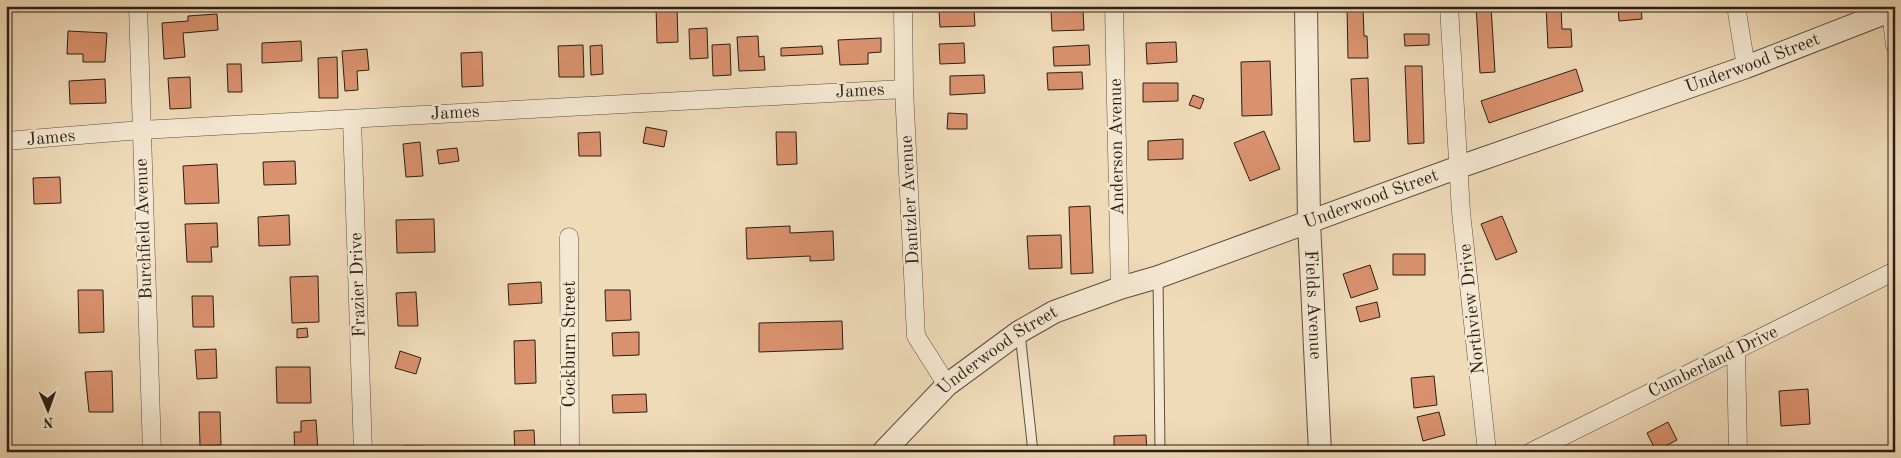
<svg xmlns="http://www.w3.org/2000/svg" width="1901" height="458" font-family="'Old Standard TT',serif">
	<rect width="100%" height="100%" fill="#f0dbb9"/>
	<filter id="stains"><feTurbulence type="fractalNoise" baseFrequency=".004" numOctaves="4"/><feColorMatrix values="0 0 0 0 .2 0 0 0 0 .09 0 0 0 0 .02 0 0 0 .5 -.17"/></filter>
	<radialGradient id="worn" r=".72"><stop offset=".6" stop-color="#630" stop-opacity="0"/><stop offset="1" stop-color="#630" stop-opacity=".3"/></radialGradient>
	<path fill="#da926e" stroke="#2a1f14" d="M656,6H677L678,42L657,43Z
		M1347,6H1363L1364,36H1367L1368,58H1348Z
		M1476,6H1491L1495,72L1480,73Z
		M1546,6H1561L1562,29H1571L1572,47L1548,48Z
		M1618,6H1641L1642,19L1619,21Z
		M974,9L975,26L940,27L939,10Z
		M1083,9L1084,30L1052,31L1051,10Z
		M217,14L218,30L183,33L185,57L164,59L162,23L188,21V16Z
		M707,28L708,58L690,59L689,29Z
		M68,31L107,33L105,62H83V54H67Z
		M1404,34H1429V45L1405,46Z
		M758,36L759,57L764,56L765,70L739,71L737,37Z
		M881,38V52L868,53V64L840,65L838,40Z
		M301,41L302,61L262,63V43Z
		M1176,42L1177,62L1147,64L1146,43Z
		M964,43L965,63L940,64L939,44Z
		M730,44L731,75L713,76L712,45Z
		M583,45L584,77H559L558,46Z
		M602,45L603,74L591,75L590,46Z
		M1089,45L1090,65L1054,66L1053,47Z
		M822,46L823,54L781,56V48Z
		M367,49L369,70L357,71L358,90L345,91L342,51Z
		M482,52L483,86L462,87L461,53Z
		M337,57L338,98H319L318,58Z
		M1270,61L1272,115L1242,116L1241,62Z
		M227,64H241L242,92H228Z
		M1405,66H1422L1424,143L1408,144Z
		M1576,69L1583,91L1489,123L1481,101Z
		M1082,72L1083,89L1048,90L1047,73Z
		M984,75L985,93L950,95V76Z
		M190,77L191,108L170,109L168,78Z
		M1368,78L1370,141L1354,142L1351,79Z
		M105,79L106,103L70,104L69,81Z
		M1143,83H1178V101L1143,102Z
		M1193,95L1204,99L1200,109L1189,105Z
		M948,113L967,114V129H947Z
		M646,127L667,131L664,147L643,143Z
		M1264,131L1280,169L1250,181L1234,143Z
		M600,132L601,156H579L578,133Z
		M776,132H796L797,164L777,165Z
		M1183,139V159L1148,160V141Z
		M420,142L423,176L406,177L403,144Z
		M457,148L459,161L439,164L437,150Z
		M295,161L296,184L264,185L263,162Z
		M217,164L219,203L185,204L183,166Z
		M60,177L61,203L34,204L33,178Z
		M1090,206L1093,273L1071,274L1069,207Z
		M289,215L290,245L259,246L258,217Z
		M1502,216L1517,252L1496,260L1481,224Z
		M434,219L435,252L397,253L396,220Z
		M217,223L218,247H211L212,262H187L185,224Z
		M790,226V233L833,231L834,260L810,261V256L747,259L746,228Z
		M1061,235L1062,268L1029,269L1027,236Z
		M1393,254H1425V275H1393Z
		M1370,265L1378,289L1351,298L1343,274Z
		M318,276L319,322L292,323L290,277Z
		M541,282L542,303L509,305L508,284Z
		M78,290H103L104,332L79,333Z
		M605,290H630L631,320L606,321Z
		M416,292L418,326H398L396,293Z
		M192,296H213L214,327H193Z
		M1377,302L1380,317L1360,322L1356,307Z
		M842,321L843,349L759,352V323Z
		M307,328L308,337L297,338V329Z
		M639,332V355L613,356L612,333Z
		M535,340L536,383L515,384L514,341Z
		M216,349L217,378L197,379L195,350Z
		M400,351L421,358L416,374L395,368Z
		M276,367H310L311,403H277Z
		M112,371L113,412H89L85,372Z
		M1434,376L1437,405L1414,408L1411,378Z
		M1808,389L1810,424L1781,426L1779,391Z
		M646,394L647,412L613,413L612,395Z
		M199,412H220L221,445L200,446Z
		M1439,412L1445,435L1423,441L1417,417Z
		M316,420L318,452H295L294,432H301V421Z
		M1668,422L1677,440L1656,451L1647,433Z
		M534,430L535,452H515L514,431Z
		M1146,435L1147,452H1114V436Z
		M404,446H423V452H404Z"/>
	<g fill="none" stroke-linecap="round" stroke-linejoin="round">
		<g stroke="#5c4e3d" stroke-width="11">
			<path id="service" d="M1158,277L1160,452
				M1020,333L1033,452"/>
		</g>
		<g stroke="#5c4e3d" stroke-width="19">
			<path id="minor" d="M138,6L152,452
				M903,6L904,89L916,336L947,385
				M1114,6L1120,288
				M1449,6L1461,212L1487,452
				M1736,6L1746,67
				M1891,11L1895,45
				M352,119L363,452
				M6,141L141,130L904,89
				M569,237L570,452
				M1736,351L1738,452
				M1531,452L1895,271"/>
		</g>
		<g stroke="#5c4e3d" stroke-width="24">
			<g id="tertiary">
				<path id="s1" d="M1306,6L1309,222L1320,452"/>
				<path id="s2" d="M883,452L947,385L1019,332L1054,312L1120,288L1158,277L1459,167L1746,67L1895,9"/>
			</g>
		</g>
		<use href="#service" stroke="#f5e8d2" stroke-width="9"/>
		<use href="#minor" stroke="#f5e8d2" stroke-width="18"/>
		<use href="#tertiary" stroke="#f5e8d2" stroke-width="22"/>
	</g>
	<g text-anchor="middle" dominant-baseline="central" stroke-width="4.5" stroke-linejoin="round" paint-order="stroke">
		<g font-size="18" fill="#2a1f14" stroke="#f5e8d2">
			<text stroke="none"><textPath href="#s2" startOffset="964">Underwood Street</textPath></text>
			<text transform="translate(860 91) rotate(-3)">James</text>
			<text transform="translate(455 113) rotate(-3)">James</text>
			<text transform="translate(51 138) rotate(-5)">James</text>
			<text transform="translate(1117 147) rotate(-91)">Anderson Avenue</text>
			<text stroke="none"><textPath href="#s2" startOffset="559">Underwood Street</textPath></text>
			<text transform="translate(910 200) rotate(-93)">Dantzler Avenue</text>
			<text transform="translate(144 229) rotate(-92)">Burchfield Avenue</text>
			<text transform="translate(358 285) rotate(-92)">Frazier Drive</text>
			<text stroke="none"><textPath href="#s1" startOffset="299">Fields Avenue</textPath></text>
			<text transform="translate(1472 309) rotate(-96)">Northview Drive</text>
			<text transform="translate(570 344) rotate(-90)">Cockburn Street</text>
			<text stroke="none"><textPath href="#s2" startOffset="154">Underwood Street</textPath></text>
			<text transform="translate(1713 362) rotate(-26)">Cumberland Drive</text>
		</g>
	</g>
	<rect width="1901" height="458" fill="none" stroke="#f0dbb9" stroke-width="25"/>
	<rect x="8" y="8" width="1886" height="443" fill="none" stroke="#2a1f14" stroke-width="2.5"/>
	<rect x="12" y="12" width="1876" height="433" fill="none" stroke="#2a1f14"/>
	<g transform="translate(48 410) rotate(178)" stroke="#f5e8d2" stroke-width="4" paint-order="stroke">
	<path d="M0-4L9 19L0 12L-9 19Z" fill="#2a1f14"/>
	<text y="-8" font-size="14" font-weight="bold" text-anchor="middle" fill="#2a1f14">N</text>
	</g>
	<rect width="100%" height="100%" filter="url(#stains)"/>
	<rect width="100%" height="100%" fill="url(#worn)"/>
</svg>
